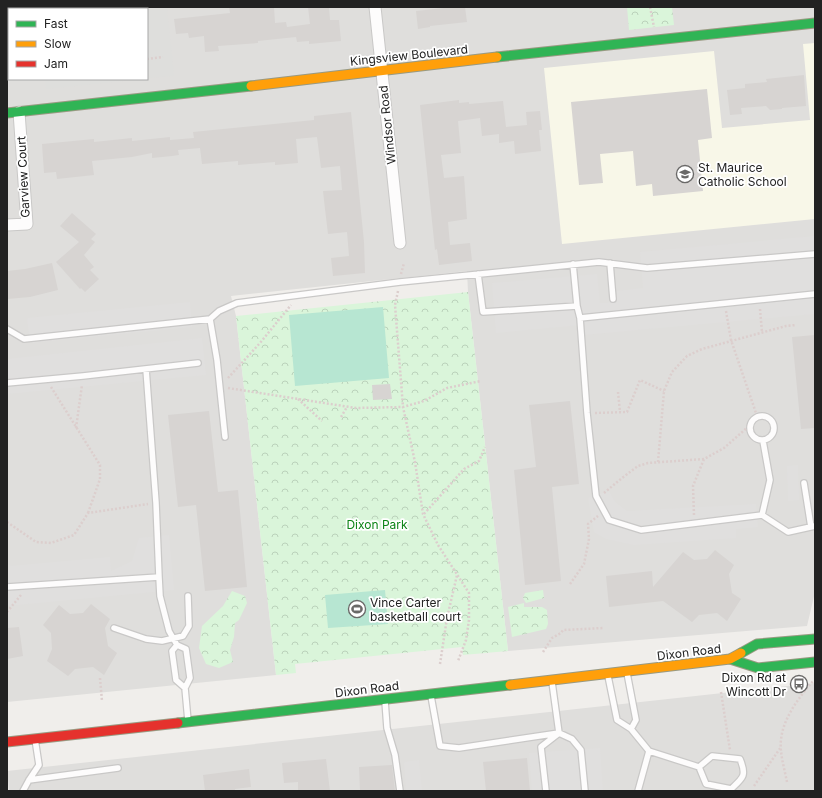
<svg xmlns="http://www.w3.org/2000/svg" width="822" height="798" font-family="Inter,sans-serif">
	<defs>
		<pattern id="park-crowns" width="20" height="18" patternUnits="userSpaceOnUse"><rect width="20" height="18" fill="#daf5da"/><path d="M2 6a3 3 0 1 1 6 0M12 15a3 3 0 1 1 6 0" fill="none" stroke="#bbd2bb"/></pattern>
	</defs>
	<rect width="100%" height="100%" fill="#f0eeeb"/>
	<path fill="#dfdedc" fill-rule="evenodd" d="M7,7H815V592L807,626L508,651L468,292L467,271L231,296L236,316L276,675L7,702ZM9,9H147V79H9Z
		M815,683V791H9L7,771Z"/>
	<path fill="#f8f7e8" d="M815,43V219L562,244L544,68L714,51L722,128L810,120L803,44Z"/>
	<path fill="#dededc" d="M38,7H167L174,76L147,78V9H38Z
		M45,79H142L46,89Z"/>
	<path fill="url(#park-crowns)" d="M627,7H672L674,25L629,30Z
		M468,292L508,651L463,655L462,647L295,664L296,673L276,675L236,316Z
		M543,590L544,598L526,603L523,598L525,593Z
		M232,591L245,596L247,603L239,620L235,623L234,637L230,650L233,662L219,668L206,664L199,648L202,626L223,606Z
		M524,603V607H542L547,610L548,624L546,629L512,637L508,607Z"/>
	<path fill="#b7e6d2" d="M383,307L389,378L295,386L289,315Z
		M385,590L388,624L328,628L325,595Z"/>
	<path fill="#e0dfde" d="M815,236V314L583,335L581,325L496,333L492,283L597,274L600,303L617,302V291L643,288L640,252Z
		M190,302L192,327L30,343L27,318Z
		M202,338L206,375L7,394V359Z
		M798,465L799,500L788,501L787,466Z
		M609,491L615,502L627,511L756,504L758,527L736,529V538L634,545L606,539L594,532L588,498Z
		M169,535L174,590L7,606V564L11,566L110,557L111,571L132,561L139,538Z
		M600,748L603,791H532L529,753Z
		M419,760L422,791H406L404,762Z"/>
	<path fill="#d7d4d2" d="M229,7H254V8L274,7L275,23L286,22L287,27L310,24L308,7H329L330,20H339L341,41L309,44V41L297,42L296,37L258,41V43L218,46L219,51L205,52L204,36L189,38L188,33L176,34L174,19L230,13Z
		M453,7H465L467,22L430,26V27L418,29L416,11Z
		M804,75L806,106L782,108V109L770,110L766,106L741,108L742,114L730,115L727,90L745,88V84L767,82L766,79Z
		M707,89L712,138L698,140L703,191L653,196L652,184L636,186L633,151L600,154L603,183L579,185L571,102Z
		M459,100V103L469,102V104L503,101L506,127L527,125L526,112L540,111L542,130H539L541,151L515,154L514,141L499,143V134L482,136L480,118L458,121L461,153L441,155L444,178L464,176L467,219L448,222L450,245L470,243L472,261L439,265L437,249L435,250L420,105Z
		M351,112L364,242L365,273L333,276L331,258L349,256L347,232L328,234L325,209L323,191L342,190L340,166L321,168L317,137L296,139L298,163L275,165V162L238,165V161L202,164L200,148L178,150L179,155L172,156L152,158V153L132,157L92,161L94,175L57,179L56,172L44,173L42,144L94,139V142L132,138V141L170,137V140L194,138L193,132L314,120V116Z
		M72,213L96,234L91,239L95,242L84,255L94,267L90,270L99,279L85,292L81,288L80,289L56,262L79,242L60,226Z
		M52,263L58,290L30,297L7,299V271L25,269Z
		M815,335V428L801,429L792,337Z
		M390,384L392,399L373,400L372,385Z
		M570,401L579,484L552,487L561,581L525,585L514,470L536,467L529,405Z
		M209,411L218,492L238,490L247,587L205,591L196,505L178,507L168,415Z
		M715,550L734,565L729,574L732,593L741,599L727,621L717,613L699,615L692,622L663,601L609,607L606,576L652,571L653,587L683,552L694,560L707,559Z
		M91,604L110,619L105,628L108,646L117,653L104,675L93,667L75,669L68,676L47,661L52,649L51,633L43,625L59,605L70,614L83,613Z
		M19,627L23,656L7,659V628Z
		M527,758L530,791H486L483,762Z
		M326,759L330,791H298V782L284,783L282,763Z
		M392,765L395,791H360L359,767Z
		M249,769L251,787L235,789V791H205L203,775Z"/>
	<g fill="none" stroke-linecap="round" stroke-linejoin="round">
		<g stroke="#c9c8c7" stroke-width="8">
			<path id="lane" d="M610,263L613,299
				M573,264L577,306
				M478,274L483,312L577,306L580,318L815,294
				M580,318L587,413L596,496L609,520L641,530L762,515L788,532L815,526
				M7,329L24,339L210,319
				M7,383L83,376L198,363
				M750 428a12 12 0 1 1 24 0a12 12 0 1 1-24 0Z
				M225,437L217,360L210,319L219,311L237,303L400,282L599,262L647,268L815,254
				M804,483L811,527
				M762,515L770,480L763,441
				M159,577L160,596L169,631L177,645L186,649L190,678L185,688L188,721
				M7,587L159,577L156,503L146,369
				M114,628L146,639L162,641L183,636L189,626L188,596
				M177,645L172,651L176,680L185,688
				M627,673L636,720L631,729
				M608,676L617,720L631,729L649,751L638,791
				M431,696L440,746L459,748L559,733L552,682
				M385,701L387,728L395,755L400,791
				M649,751L699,767L706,784L731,789C743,778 747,776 740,759L712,756L699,767
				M29,780L118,768
				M23,791L29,780L39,765L35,739
				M546,791L541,747L559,733L572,739L581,750L585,791"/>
		</g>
		<g stroke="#c9c8c7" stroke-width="13">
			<path id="street" d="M375,7L400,243
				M7,225L27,224L19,112"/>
		</g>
		<g stroke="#999a82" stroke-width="11">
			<path id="fast" d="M497,57L815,23
				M7,113L251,86
				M741,653L757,644L815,639
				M730,659L758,668L815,662
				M178,723L510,685"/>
		</g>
		<g stroke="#999a82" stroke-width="11">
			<path id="slow" d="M251,86L497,57
				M510,685L730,659L741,653"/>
		</g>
		<g stroke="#999a82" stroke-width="11">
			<path id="jam" d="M7,742L178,723"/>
		</g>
		<path stroke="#dccecd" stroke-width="2.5" stroke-dasharray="2 2" stroke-linecap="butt" d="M102,7V9
			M650,7L654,27
			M147,59L163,57
			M401,274L404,263
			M398,291L395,305L403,407L415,462L423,514L438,545L469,593V620L466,640L458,661
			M760,309L762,332
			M726,311L731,340L757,416
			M228,378L260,343L291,305
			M51,387L100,465V479L88,513
			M228,388L356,408L403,407L424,401L447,388L481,381
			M618,392L620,412
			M298,399L322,421
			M595,413L627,412L640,380L664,391
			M341,417L347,407
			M76,428L82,385
			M658,462L664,391L672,372L687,356L702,349L786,326L796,325
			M604,493L622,478L638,466L648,463L704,459L724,448L749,426
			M424,514L464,469L479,461L485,447
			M694,515L693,486L704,459
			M7,522L36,542L51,543L74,535L88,513L148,504
			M570,584L584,564L589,539L588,524L598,516
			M7,612L21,595
			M543,652L552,638L561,633L563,630L603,628
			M440,664L447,618L457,575
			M100,678L102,701
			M721,692L730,750
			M787,782C785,772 782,761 781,751C778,724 797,700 813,681
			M754,786L781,747"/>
		<use href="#lane" stroke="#fdfcfc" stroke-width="5.5"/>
		<use href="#street" stroke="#fdfcfc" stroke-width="11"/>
		<use href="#fast" stroke="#30b455" stroke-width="9"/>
		<use href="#slow" stroke="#ff9f0a" stroke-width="9"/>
		<use href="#jam" stroke="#e5322d" stroke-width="9"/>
	</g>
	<defs>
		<g id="school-ring" transform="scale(0.9)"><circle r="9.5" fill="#fff" stroke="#6a6968" stroke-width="1.5"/><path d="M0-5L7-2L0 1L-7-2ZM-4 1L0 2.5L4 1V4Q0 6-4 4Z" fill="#6a6968"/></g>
		<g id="stadium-ring" transform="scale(0.9)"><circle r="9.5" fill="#fff" stroke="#6a6968" stroke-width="1.5"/><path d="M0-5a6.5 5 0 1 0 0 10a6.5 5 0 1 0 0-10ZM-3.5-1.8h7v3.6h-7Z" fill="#6a6968"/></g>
		<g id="bus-ring" transform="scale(0.9)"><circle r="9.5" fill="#fff" stroke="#6a6968" stroke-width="1.5"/><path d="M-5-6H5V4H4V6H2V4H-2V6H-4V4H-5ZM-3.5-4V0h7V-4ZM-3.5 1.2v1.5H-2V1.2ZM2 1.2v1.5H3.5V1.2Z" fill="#6a6968"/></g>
	</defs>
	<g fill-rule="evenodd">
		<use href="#school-ring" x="685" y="174"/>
		<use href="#stadium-ring" x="357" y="609"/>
		<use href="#bus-ring" x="799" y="684"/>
	</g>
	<g text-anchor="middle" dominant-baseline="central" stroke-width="3.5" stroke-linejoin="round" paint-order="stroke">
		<g font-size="12" fill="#222" stroke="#fff">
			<text transform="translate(409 55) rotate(-6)">Kingsview Boulevard</text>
			<text transform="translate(387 125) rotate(-96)">Windsor Road</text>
			<text transform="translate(23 177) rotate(-93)">Garview Court</text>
			<text transform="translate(689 652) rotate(-7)">Dixon Road</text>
			<text transform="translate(367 689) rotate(-7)">Dixon Road</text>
		</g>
		<g font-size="12" fill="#222" stroke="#fff" text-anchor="start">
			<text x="698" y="167">St. Maurice<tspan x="698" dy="14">Catholic School</tspan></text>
			<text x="370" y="602">Vince Carter<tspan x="370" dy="14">basketball court</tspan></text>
			<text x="786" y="677" text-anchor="end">Dixon Rd at<tspan x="786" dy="14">Wincott Dr</tspan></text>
		</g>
		<g font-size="12" fill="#0c8416" stroke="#fff">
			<text x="377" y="524">Dixon Park</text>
		</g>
	</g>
	<rect width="822" height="798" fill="none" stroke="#222222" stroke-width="16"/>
	<rect x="8" y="8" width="140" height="72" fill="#ffffff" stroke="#a7a7a7"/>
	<rect x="16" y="21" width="20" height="6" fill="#30b455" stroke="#a7a7a7"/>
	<text x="44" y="28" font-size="12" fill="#222222">Fast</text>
	<rect x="16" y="41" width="20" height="6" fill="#ff9f0a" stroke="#a7a7a7"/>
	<text x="44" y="48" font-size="12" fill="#222222">Slow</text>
	<rect x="16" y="61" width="20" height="6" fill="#e5322d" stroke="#a7a7a7"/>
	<text x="44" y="68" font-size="12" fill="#222222">Jam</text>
</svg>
